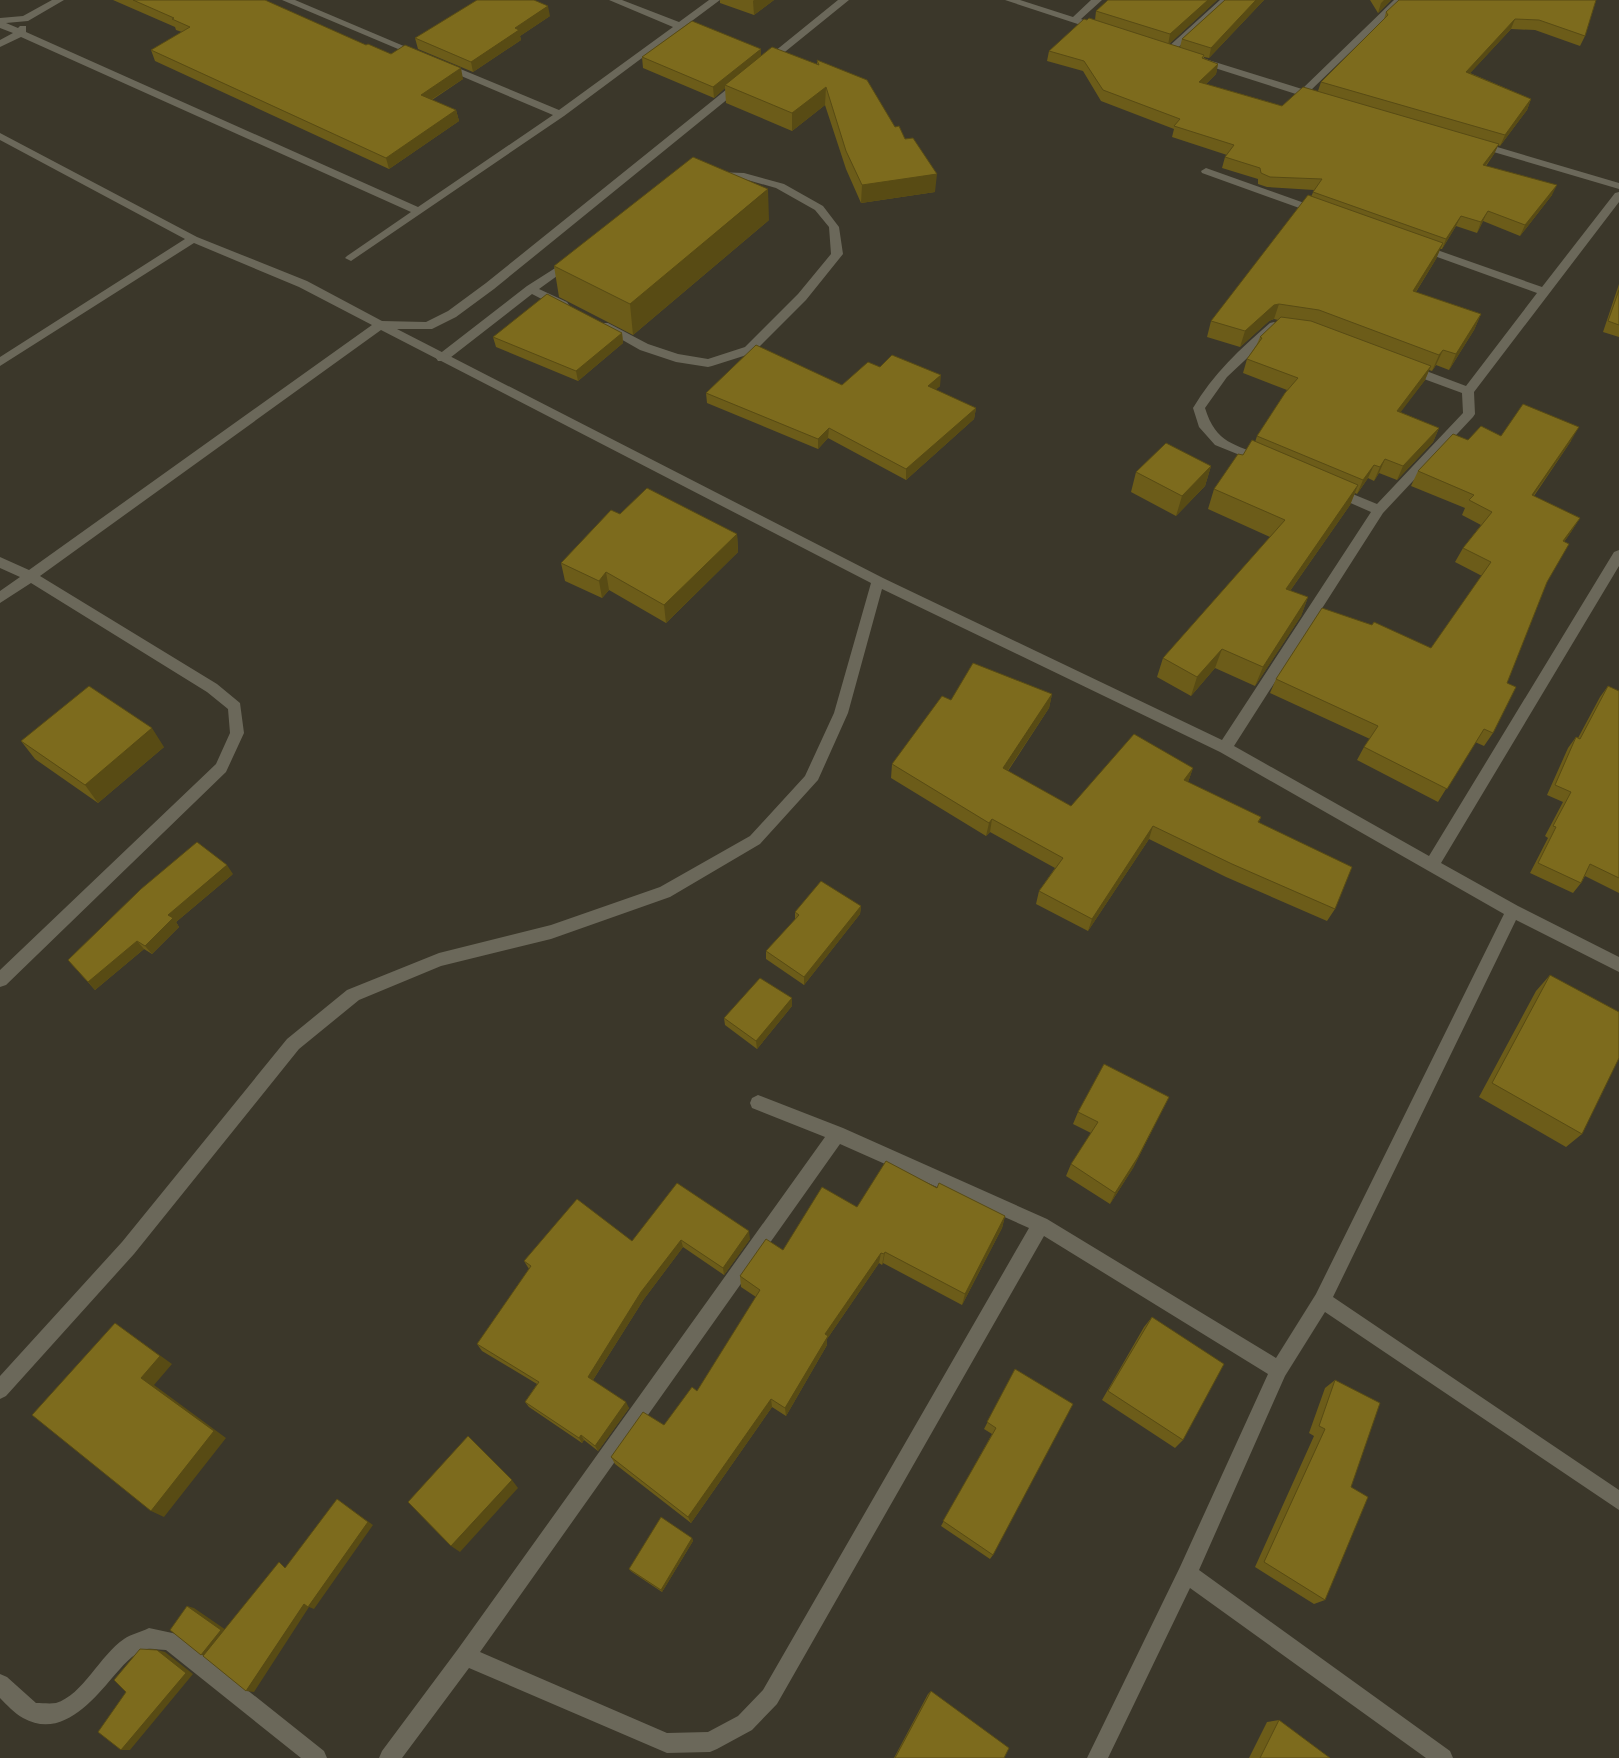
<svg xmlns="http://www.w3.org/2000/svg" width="1619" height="1758" font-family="'Asap Condensed',sans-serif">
	<rect width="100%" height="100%" fill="#3b372a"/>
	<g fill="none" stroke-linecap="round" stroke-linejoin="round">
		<path fill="#6b685a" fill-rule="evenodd" d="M716,172L744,173L784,184L823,206L839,227L843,254L806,300L753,353L712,366L708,367L676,362L640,350L598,326L600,323H608L648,344L678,354L708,359L745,347L798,294L831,254L829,227L815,210L776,188L744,179L712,177L711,175L712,173Z
			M571,258L575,259L577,261L575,263L539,289L567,302L569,305L567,308H559L532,294L446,361H438L436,358L438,355L527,286Z"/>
		<path fill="#6b685a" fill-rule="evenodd" d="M52,0H64L28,21L6,23L18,28L20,26H26V32L418,207L553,115L440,67V63H446L559,110L673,27L609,0H622L679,22L709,0H720L564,116L351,261L345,258L347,256L411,212L21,37L0,47V40L13,33L0,28V18L23,16Z
			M282,0H295L425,55L423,57H417Z
			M838,0H849L770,64H764V60Z
			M1005,0H1020L1073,17L1091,0H1102L1081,19L1104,28L1099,31L1096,30Z
			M1220,0H1231L1173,52H1167V48Z
			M1394,0H1404L1310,91L1322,95V99L1299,95L1196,62L1194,60L1196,58H1202L1302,89Z
			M741,80L745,81V85L494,289L456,317L432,329H397L883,578L1222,740L1371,512L1330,494L1328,491L1330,488H1338L1377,504L1463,413L1462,393L1405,372L1403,369L1405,366H1413L1466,386L1537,293L1415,249L1414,247L1415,245H1423L1542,287L1615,193L1619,192V202L1474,392L1475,414L1473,417L1383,513L1234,746L1429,856L1614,552L1619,550V566L1441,863L1518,906L1619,957V972L1516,920L1333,1297L1619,1490V1510L1325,1312L1285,1376L1199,1570L1450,1751L1453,1758H1426L1190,1588L1108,1758H1087L1180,1567L1268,1374L1044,1236L777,1704L752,1730L717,1749L710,1752L667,1753L469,1668L402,1758H379L382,1751L458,1649L825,1137L752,1108L750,1103L752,1098L758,1095L843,1128L1047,1219L1276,1358L1316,1294L1504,914L1220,752L882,589L848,713L818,780L760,844L670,897L551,939L441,966L359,1000L299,1049L134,1254L6,1396L0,1399V1376L122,1242L287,1039L347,990L439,953L551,925L660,887L750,836L805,776L834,713L871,583L381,330L40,576L217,684L240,703L244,733L226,772L6,985L0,987V970L216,764L230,733L228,709L207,692L31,583L0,603V591L20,577L0,568V557L29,570L372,325L299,287L194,243L0,366V357L185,239L0,140V133L197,237L307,281L382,321L426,322L448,311L486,283L737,81ZM840,1144L1029,1228L763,1690L738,1716L708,1732L667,1733L480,1652Z
			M1477,141L1619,183V189L1473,146L1472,144L1473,142Z
			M1206,168L1324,210L1325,212L1324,214H1316L1202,173L1201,171Z
			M1274,322L1280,326L1278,329L1227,377L1205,408C1216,444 1235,444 1266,457L1268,460L1262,464L1215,445L1199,427L1193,408C1213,374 1240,349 1270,323Z
			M149,1628L177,1634L324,1751L327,1758H301L166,1650C160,1650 153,1648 147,1649C132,1653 122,1667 112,1678C91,1703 60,1739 23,1718C14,1713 7,1705 0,1698V1674L7,1677L36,1703C42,1703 50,1704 56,1703C83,1695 100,1655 124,1639C131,1634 141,1632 149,1628Z"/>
	</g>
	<path fill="#6c5c19" d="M113,0H267L266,1L366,45L463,79L432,100L456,110L459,121L389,169L155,61L151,50L182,32L176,30L175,27Z
		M720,0H774L754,15L720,3Z
		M1217,0L1169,44L1180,47L1182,39L1225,0H1264L1209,58L1204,57V58L1218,64L1216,74L1206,84L1282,106L1318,91L1321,82L1384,19L1386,12L1596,0L1585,36L1580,46L1535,30L1511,29L1470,73L1531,99L1527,110L1500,146L1498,145L1494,154L1486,166L1552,195L1520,236L1483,221L1477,233L1456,226L1442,249H1440L1436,259L1416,292L1481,314L1474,330L1449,370L1436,365L1432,371L1429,370L1425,380L1400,412L1439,428L1433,442L1397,480L1379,473L1374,481L1368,478L1357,494L1355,493L1350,505L1290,591L1308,597L1301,616L1255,686L1215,668L1191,696L1157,677L1163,658L1270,537L1208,509L1214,489L1243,455L1255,442L1257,436L1287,390L1243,373L1247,359L1257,344L1260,337L1278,320L1274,319L1269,321L1240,347L1207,337L1211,321L1311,197L1314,190L1267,187L1258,184V179L1222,168L1225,157L1227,155L1172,137L1174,129L1101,101L1083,71L1047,61L1049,51L1095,20L1096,11Z
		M1370,0H1391L1378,13Z
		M550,16L520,36L521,40L473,72L418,49L415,38Z
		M761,56L817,65V60L895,127L905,139L935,192L861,203L846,169L825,105L792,131L726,103L725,88L714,98L643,68L642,57Z
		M769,220L633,335L559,297L554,266Z
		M1619,284V337L1603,332Z
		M622,333L623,343L578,381L496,347L493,337Z
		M880,367L940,386L935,390L976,408L974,419L906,480L828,438L818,449L707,403L706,393L842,385Z
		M1501,436L1571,441L1534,496L1580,518L1571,532L1564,542L1547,582L1507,683L1493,733L1484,746L1475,742L1438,802L1357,760L1364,747L1370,739L1270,693L1276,679L1431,648L1482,576L1455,562L1463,548L1481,525L1462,515L1465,508L1411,486L1418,471L1468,440Z
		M1211,466L1205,486L1176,516L1131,492L1136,472Z
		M620,514L737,534L738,552L666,623L609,590L602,598L565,581L561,563Z
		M1608,686L1619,691V893L1585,876L1581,883L1573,893L1530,873L1548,838L1545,836L1563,802L1547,795L1568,748L1576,737L1578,738L1600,697Z
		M1052,694L1049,708L1008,771L1071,806L1193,768L1188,782L1261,817L1259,822L1335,909L1327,921L1226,877L1149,839L1088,931L1036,904L1039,891L1055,868L990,832L986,836L891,778L892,764L951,700Z
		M21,741L164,747L98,803L35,759Z
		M233,874L176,922L179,927L152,954L144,949L95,990L68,960Z
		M861,906L860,914L804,985L766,959V951L795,920V912Z
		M1550,975L1582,1134L1566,1147L1479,1097L1536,991Z
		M792,1006L757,1049L725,1025L724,1018Z
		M1169,1097L1133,1168L1110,1204L1066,1176L1071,1164L1091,1133L1073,1124L1078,1112Z
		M937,1188L1005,1216L1002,1228L962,1305L883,1263L882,1265L879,1263L827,1339V1345L786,1416L772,1407L691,1523L615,1464L611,1457L664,1425L697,1391L756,1297L741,1287L740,1276L857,1207Z
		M750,1239L724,1275L683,1247L644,1299L593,1380L629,1408L598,1451L584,1440L582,1443L529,1407L525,1402L537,1384L482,1351L477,1344L529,1269L524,1261L632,1241Z
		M1152,1317L1183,1440L1175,1448L1102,1400L1144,1327Z
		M1015,1369L993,1555L990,1559L941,1526L992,1434L984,1429Z
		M1335,1380L1351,1487L1325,1600L1314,1604L1255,1567L1314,1436L1309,1433L1325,1388Z
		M692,1538L693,1541L662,1592L632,1572L629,1569Z
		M931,1691L1004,1758H894L928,1694Z
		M1279,1720L1330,1758H1249L1267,1722Z"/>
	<path fill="#584b14" d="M754,0H774L754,15L753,1Z
		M1208,0H1217L1168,45L1170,34Z
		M1256,0H1264L1209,58L1211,48Z
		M1384,0H1391L1378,13L1381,3Z
		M548,6L550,16L520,36L521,40L473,72L471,62L515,28Z
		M1515,19L1511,29L1462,82L1466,72Z
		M761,49V60L725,85V88L714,98L713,87Z
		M1218,64L1216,74L1197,93L1199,82Z
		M461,68L463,79L423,105L421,95Z
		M826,87L825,105L792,131V113Z
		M1531,99L1527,110L1500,146L1505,135Z
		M456,110L459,121L389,169L386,158Z
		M1499,144L1494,154L1478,175L1483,165Z
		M937,174L935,192L861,203L862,185Z
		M1557,185L1552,195L1520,236L1525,225Z
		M768,189L769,220L633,335L630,304Z
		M1488,211L1477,233L1481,222Z
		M1461,216L1456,226L1442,249L1446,239Z
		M1443,243L1436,259L1407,306L1413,291Z
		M1279,304L1274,319L1269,321L1240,347L1245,331L1274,305Z
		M1481,314L1474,330L1449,370L1456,354Z
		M622,333L623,343L578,381L576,371Z
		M1443,350L1436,365L1432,371L1439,355Z
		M1431,366L1425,380L1391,425L1397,411Z
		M941,375L940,386L927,397L928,386Z
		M976,408L974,419L906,480V469Z
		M1579,427L1571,441L1524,509L1532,495Z
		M829,428L828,438L818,449V439Z
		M1439,428L1433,442L1397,480L1403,466Z
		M1385,459L1379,473L1374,481L1380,467Z
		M1374,465L1368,478L1357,494L1363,480Z
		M1211,466L1205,486L1176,516L1182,496Z
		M1358,485L1350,505L1278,608L1286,589Z
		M1580,518L1571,532L1554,556L1563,541Z
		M737,534L738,552L666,623L664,605Z
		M606,572L609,590L602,598L599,581Z
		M1308,597L1301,616L1255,686L1263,667Z
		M1222,649L1215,668L1191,696L1197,677Z
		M1052,694L1049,708L1000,782L1003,768Z
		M152,728L164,747L98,803L85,785Z
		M1193,768L1188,782L1184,780Z
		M992,819L990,832L986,836L989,823Z
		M1153,826L1149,839L1088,931L1092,919Z
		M227,865L233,874L176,922L179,927L152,954L145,946L168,915Z
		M861,906L860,914L804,985V977Z
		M137,941L144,949L95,990L88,982Z
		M792,998V1006L757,1049L756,1041Z
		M1169,1097L1133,1168L1110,1204L1115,1193Z
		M1005,1216L1002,1228L962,1305L965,1294Z
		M749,1231L750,1239L724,1275L723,1268Z
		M681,1240L683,1247L644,1299L591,1383L588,1377L641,1292Z
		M885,1252L883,1263L882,1265L884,1254Z
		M881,1253L879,1263L827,1339V1345L786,1416L785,1408L825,1334Z
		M115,1323L172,1364L154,1385L226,1438L164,1517L151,1511L141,1378Z
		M771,1399L772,1407L691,1523L688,1517Z
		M626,1402L629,1408L598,1451L595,1446Z
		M581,1435L584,1440L582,1443L579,1438Z
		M512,1480L518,1488L460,1552L451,1546Z
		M337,1499L373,1525L314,1609L309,1607L254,1692L246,1691L304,1604Z
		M692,1538L693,1541L662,1592L661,1590Z
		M187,1606L194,1608L229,1632L208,1656L201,1655Z
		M157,1650L165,1652L193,1674L130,1750H121Z"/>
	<path fill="#7d6b1d" stroke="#584b14" d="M133,0H265L366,45L368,44L391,54L405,45L461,68L421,95L456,110L386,158L151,50L190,27L172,19L174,18Z
		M477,0H534L548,6L515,28L519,30L471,62L415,38Z
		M1108,0H1208L1170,34L1096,11Z
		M1225,0H1256L1211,48L1182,39Z
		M1399,0H1596L1585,36L1539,20L1515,19L1466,72L1531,99L1505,135L1321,82L1388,15L1386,12Z
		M1089,18L1204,55L1202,58L1218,64L1199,82L1282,106L1303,87L1499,144L1483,165L1557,185L1525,225L1488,211L1481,222L1461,216L1446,239L1313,192L1322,179L1270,177L1261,173L1260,168L1225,157L1234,145L1174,126L1180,119L1103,90L1084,61L1049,51L1084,19L1087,20Z
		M692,21L761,49L713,87L642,57Z
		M772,47L819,65L817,60L867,80L895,127L899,126L905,139L913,138L937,174L862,185L846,151L826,87L792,113L725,85Z
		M693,157L768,189L630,304L554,266Z
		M1308,195L1443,243L1413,291L1481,314L1456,354L1443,350L1439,355L1319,310L1279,304L1274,305L1245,331L1211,321Z
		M1619,290V325L1608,321Z
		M547,294L622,333L576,371L493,337Z
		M1281,317L1311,321L1431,366L1397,411L1439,428L1403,466L1385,459L1380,467L1374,465L1363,480L1257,436L1285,393L1298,378L1247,359L1262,338L1260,337Z
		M756,345L842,385L868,362L880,367L892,355L941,375L928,386L976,408L906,469L829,428L818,439L706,393Z
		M1523,404L1579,427L1532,495L1580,518L1563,541L1569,544L1547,582L1507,683L1516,687L1493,733L1484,729L1447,789L1364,747L1378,726L1276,679L1322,608L1372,625L1374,622L1431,648L1491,562L1463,548L1492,512L1469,500L1474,495L1418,471L1453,434L1468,440L1481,426L1501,436Z
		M1252,440L1358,485L1286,589L1308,597L1263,667L1222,649L1197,677L1163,658L1285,520L1214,489L1238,454L1243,455Z
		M1166,443L1211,466L1182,496L1136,472Z
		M647,488L737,534L664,605L606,572L599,581L561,563L611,510L620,514Z
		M973,663L1052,694L1003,768L1071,806L1134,734L1193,768L1184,780L1261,817L1258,822L1352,867L1335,909L1232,864L1153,826L1092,919L1039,891L1063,858L992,819L989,823L892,764L942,696L951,700Z
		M89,686L152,728L85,785L21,741Z
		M1608,686L1619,691V878L1590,864L1581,883L1538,863L1556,827L1553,826L1571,792L1555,785L1576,737L1580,739Z
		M197,842L227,865L168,915L173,918L145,946L137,941L88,982L68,960L141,889Z
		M821,881L861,906L804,977L766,951L799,915L795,912Z
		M1550,975L1619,1012V1058L1582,1134L1492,1083Z
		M760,978L792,998L756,1041L724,1018Z
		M1104,1064L1169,1097L1138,1157L1115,1193L1071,1164L1098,1122L1078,1112Z
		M886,1161L937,1188L939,1183L1005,1216L965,1294L885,1252L884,1254L881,1253L825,1334L828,1336L785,1408L771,1399L688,1517L611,1457L643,1412L664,1425L692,1387L697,1391L760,1290L740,1276L766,1239L783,1250L822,1187L857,1207Z
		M677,1183L749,1231L723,1268L681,1240L641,1292L588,1377L626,1402L595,1446L581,1435L579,1438L525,1402L539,1382L477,1344L531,1266L524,1261L577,1199L632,1241Z
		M1152,1317L1224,1364L1183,1440L1108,1391Z
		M115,1323L160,1356L141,1378L214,1431L151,1511L32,1415Z
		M1015,1369L1073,1404L993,1555L943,1521L996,1428L987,1422Z
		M1335,1380L1380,1403L1351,1487L1368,1497L1325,1600L1264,1562L1325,1429L1319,1426Z
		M468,1436L512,1480L451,1546L408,1502Z
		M337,1499L368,1522L308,1607L304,1604L246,1691L203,1656L279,1562L285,1568Z
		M661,1517L692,1538L661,1590L629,1569Z
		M187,1606L221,1630L201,1655L170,1630Z
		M140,1649L157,1650L186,1673L121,1750L98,1732L126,1692L114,1680Z
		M931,1691L1009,1748L1004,1758H895Z
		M1279,1720L1330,1758H1260Z"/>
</svg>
